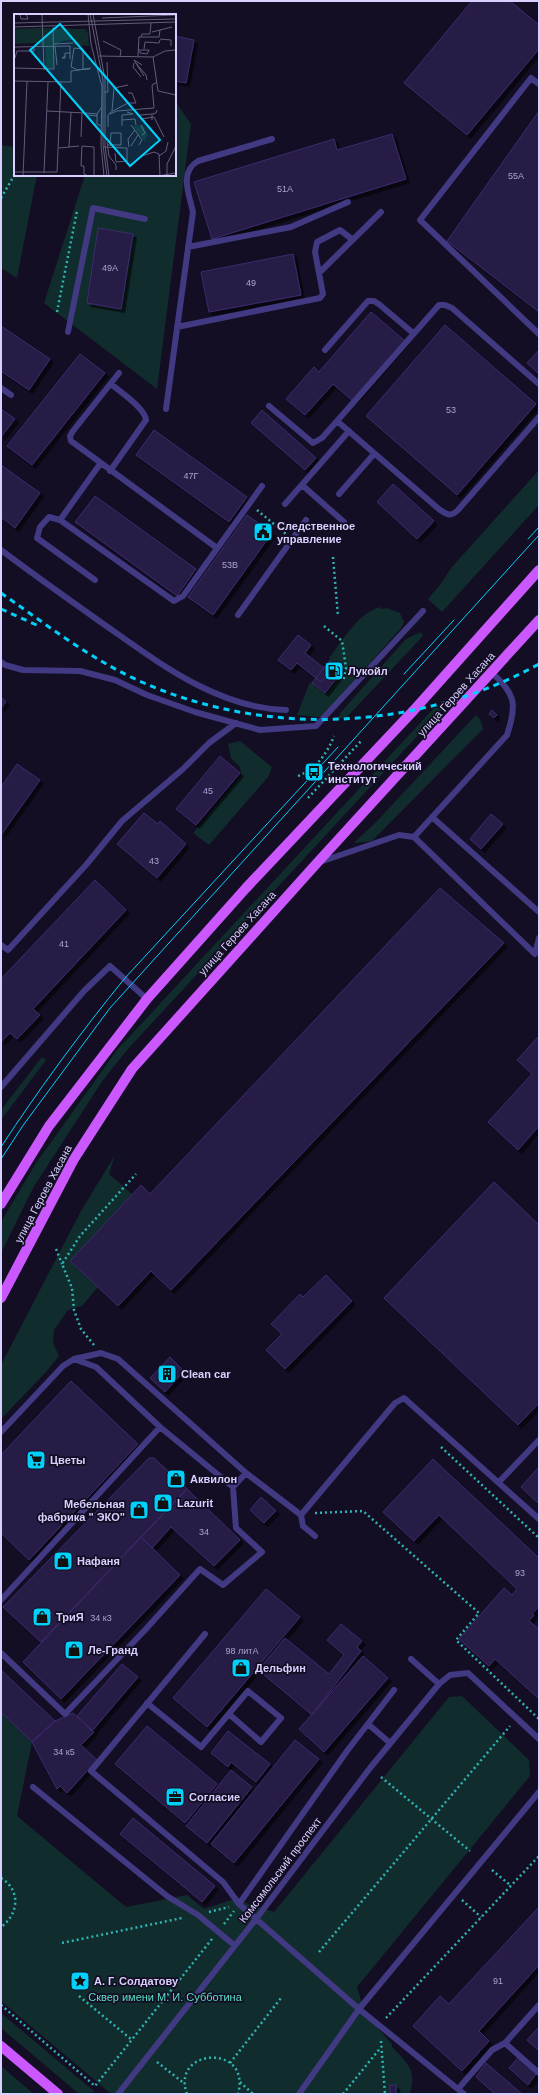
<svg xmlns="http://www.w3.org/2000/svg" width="540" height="2095" font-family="Arial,sans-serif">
	<defs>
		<filter id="shadow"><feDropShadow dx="3.5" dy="3.5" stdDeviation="0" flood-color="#0009"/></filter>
	</defs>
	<rect width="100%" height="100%" fill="#130e23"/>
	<path fill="#112c2d" d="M175,101L191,124L157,389L44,303L85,175H175Z
		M1,145L15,147V175H37L17,278L1,268Z
		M539,470V505L442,612L428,599L440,585L452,567Z
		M380,607L381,609L387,608L400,613L404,622L401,628L325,714L319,717L297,715L310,682L326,694L345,670L329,658C343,640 358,613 380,607Z
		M421,632L423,636L346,718H338L341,712L406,639Z
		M445,706L128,1049L103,1080L33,1188L1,1253V1222L36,1163L117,1050L434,708Z
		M476,715L480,719L483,729L372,841L354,843L377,821Z
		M240,741L272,767L268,777L209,845L193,833L241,776L240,767L231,758L228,744Z
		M42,1057L46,1060L1,1120V1110Z
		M115,1155L109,1174L132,1194L70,1261L98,1287L82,1306L68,1310L54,1330L53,1343L59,1356L47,1371L1,1419V1365L81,1211Z
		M462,1696L529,1760L530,1776L357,1987L365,2014L392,2044V2047C409,2064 416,2070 410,2094H111L1,2001V1712L32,1742L17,1816L126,1907L187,1895L204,1909L234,1899L274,1912L449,1697Z
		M1,2013L95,2092L79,2094L1,2028Z
		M1,2066L34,2094H1Z"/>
	<path fill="#251a44" stroke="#3e2c70" filter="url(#shadow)" d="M472,1H510L539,25V49L467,135L404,83Z
		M175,36L194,40L186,83L175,81Z
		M539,111V312L447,241Z
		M392,134L406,179L212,239L194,182L334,139L337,150Z
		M98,228L133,234L121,309L87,303Z
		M293,254L301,295L209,312L201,272Z
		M371,312L405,341L353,401L333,384L305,415L286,399L314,367L319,372Z
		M445,325L536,404L457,495L366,416Z
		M1,326L50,359L29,390L1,371Z
		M538,351L539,352V374L527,363Z
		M80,354L105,373L32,465L7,446Z
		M1,409L15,419L1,437Z
		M262,410L316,458L305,470L251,423Z
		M154,430L247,497L229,522L136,455Z
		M1,465L40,493L15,528L1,517Z
		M393,484L434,521L417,539L377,502Z
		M95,496L196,569L177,596L75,522Z
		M247,515L272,533L213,615L188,597Z
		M298,635L311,645L305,653L329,672L321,682L297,663L291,670L278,660Z
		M330,660L343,670L325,693L312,683Z
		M1,697L6,702L1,708Z
		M492,710L497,715L494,718L489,714Z
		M220,756L240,773L196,825L176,809Z
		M17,764L40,780L1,835V787Z
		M144,813L158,824L160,821L186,844L157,878L117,844Z
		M491,814L503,824L481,849L470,839Z
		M95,880L126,910L33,1009L40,1015L17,1039L10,1033L1,1042V979Z
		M440,888L504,943L171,1290L151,1271L118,1306L70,1261L141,1185L150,1194Z
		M539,1036V1126L518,1150L488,1122L532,1074L517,1060Z
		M494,1182L539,1225V1403L518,1425L384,1298Z
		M326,1275L352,1301L285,1369L266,1350L282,1334L271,1324L300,1294L303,1297Z
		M170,1357L184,1371L165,1392L150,1378Z
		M71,1381L138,1444L29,1560L1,1533V1455Z
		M149,1458H154L187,1489L41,1642L3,1607Z
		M433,1459L539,1558V1606L532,1614L534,1615L529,1621L539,1629V1699L495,1659L489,1666L459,1639L504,1588L512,1595L517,1589L439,1515L414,1541L383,1512Z
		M539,1467V1504L521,1487Z
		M187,1489L240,1540L214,1566L171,1527L152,1548L141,1537Z
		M261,1497L276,1511L264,1523L250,1510Z
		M141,1537L180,1575L61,1699L23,1662Z
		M266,1589L300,1617L207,1727L173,1698Z
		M341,1624L362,1641L357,1647L361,1651L312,1715L258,1670L285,1638L329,1674L344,1655L327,1640Z
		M363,1656L388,1678L324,1752L299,1729Z
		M122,1664L138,1677L92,1731L77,1716Z
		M1,1670L55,1721L32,1742L1,1712Z
		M73,1713L94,1732L81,1745L97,1760L67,1793L60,1786L57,1789L32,1742L55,1721Z
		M147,1726L217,1784L185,1823L115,1764Z
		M228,1731L270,1764L256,1782L231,1762L228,1767L211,1753Z
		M295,1740L319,1759L234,1863L211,1844Z
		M231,1770L252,1787L207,1843L186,1826Z
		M133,1818L215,1886L202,1902L120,1834Z
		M539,1907V1965L479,2031L489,2041L462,2071L413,2026L440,1996L449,2004Z
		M539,2027V2051L527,2040Z
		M518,2058L536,2074L528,2085L509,2068Z
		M486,2063L522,2094H495L476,2077Z
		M390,2085H396V2094H390Z"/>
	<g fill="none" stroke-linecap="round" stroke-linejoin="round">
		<path stroke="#2fb4b4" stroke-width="2.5" stroke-dasharray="2 3" stroke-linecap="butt" d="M1,198L15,174
			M57,312L77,211
			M257,510L286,534
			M333,557L338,616
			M324,626L342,641L346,668L343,682
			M298,776C316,769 327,754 334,736
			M308,798L362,740
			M56,1249L62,1264
			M94,1345L81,1329L74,1310L72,1288L62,1264L80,1236L136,1174
			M441,1447L539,1538
			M315,1513L363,1511L479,1613L456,1640L539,1719
			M381,1777L470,1851
			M492,1870L510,1885
			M1,1878C21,1890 19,1914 1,1927
			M462,1900L481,1917
			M209,1912L229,1907
			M224,1924L234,1911
			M62,1943L182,1918
			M319,1952L510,1726
			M79,1996L132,2040
			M1,2005L95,2086L212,1939
			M386,2018L539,1856
			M381,2041L385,2094
			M157,2062L185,2084
			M230,2063L281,1998
			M240,2082L253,2094
			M187,2094C170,2048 252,2043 238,2094
			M343,2094L382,2046"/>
		<path stroke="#413982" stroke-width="6" d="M539,84L531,78L420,220L539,334
			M188,247L291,227L348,202
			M319,273L315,252L317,242L340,230L353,240
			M177,327L320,298L323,294L319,273L381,212
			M68,332L93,208L145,219
			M325,350L368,301H374L380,305L413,333
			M119,373L73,431L70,436L71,441L217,548
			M539,384L452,308L445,305H439L337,421L440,510C448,515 451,517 458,510L539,417
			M1,388L11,395
			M269,406L313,443L322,438L337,421
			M166,409L193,212C189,194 179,172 198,161L272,139
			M110,471L146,420C145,408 120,392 111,384
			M302,485L344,522
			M339,494L374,454
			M285,504L349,431
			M60,520L100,464
			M1,550C34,575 68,599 102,623C158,662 216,708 286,710
			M95,580L37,538L40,527L49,517L60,520L174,601L183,596L262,486
			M238,615L306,520
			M1,662L5,665L23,670L80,671L115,680L147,695L195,712L260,730L316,726L423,611
			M432,817L539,912
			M414,837L507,735C517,705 516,694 492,673
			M320,862L399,835L414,837L535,954L539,938
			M1,945L8,950L86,865L122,821L183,769L209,743L236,723
			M1,1087L84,991L110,966L147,999
			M74,1359L96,1367L160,1427L233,1487L246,1473L301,1515L395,1403L404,1398L539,1519
			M1,1432L63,1366L74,1359L101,1353L118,1359L246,1473
			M499,1482L539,1440
			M301,1515L303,1526L315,1536
			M1,1600L160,1427
			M205,1634L91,1771L223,1882L239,1904L359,2009L464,2094
			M1,1653L65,1714L145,1630L200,1569L223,1585L262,1552L236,1528L233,1487
			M411,1659L439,1684
			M147,1703L201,1747L248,1691L281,1718L261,1742L229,1714
			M368,1724L390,1743
			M33,1787L167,1896L198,1915L234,1945
			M239,1904L347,1751L394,1690
			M505,2043L539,2005
			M458,2089L492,2050L505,2043L539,2073
			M118,2094L256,1919L370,1768L439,1684L450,1675L468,1673L539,1739
			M299,2094L359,2009L539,1792"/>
		<path stroke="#cb58fe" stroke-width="10" d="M1,1204L49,1126L147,999L246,888L414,710L539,570
			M1,1298L74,1159L132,1069L317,863L539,620
			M1,2046L58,2094"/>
		<path stroke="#01d1fa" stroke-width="1" d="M528,539L539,527
			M404,674L454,620
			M1,1147C39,1089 81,1032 125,978L338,747
			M1,1159L24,1124L110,1008L539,535"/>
		<path stroke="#01d1fa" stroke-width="3" stroke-dasharray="6 5" stroke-linecap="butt" d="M1,593C47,625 93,661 144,683C270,738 420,730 539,664
			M1,609L41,627"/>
	</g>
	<defs>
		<g id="civic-square" transform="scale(1)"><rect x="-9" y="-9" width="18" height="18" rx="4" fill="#01d1fa" stroke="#130e23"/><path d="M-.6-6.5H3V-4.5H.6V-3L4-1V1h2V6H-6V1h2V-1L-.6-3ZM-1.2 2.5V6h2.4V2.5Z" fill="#111"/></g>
		<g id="fuel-square" transform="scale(1)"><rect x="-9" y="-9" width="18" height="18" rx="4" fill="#01d1fa" stroke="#130e23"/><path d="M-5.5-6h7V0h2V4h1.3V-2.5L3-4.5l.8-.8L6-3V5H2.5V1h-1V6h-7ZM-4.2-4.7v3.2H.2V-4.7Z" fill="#111"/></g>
		<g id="bus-square" transform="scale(1)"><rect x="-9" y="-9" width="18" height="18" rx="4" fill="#01d1fa" stroke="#130e23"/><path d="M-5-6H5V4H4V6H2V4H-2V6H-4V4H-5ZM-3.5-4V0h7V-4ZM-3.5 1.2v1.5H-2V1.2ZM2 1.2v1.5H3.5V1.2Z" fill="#111"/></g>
		<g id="building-square" transform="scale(1)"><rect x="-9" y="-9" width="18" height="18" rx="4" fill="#01d1fa" stroke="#130e23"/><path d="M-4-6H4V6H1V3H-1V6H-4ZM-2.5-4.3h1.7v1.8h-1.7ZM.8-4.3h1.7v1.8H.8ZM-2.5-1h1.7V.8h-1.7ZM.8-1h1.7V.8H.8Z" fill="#111"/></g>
		<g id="supermarket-square" transform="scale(1)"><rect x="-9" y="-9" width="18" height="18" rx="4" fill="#01d1fa" stroke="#130e23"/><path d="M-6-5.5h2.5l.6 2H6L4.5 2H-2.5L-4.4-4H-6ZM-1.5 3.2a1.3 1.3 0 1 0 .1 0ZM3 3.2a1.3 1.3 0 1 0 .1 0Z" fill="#111"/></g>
		<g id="shop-square" transform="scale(1)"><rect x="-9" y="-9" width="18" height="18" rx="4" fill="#01d1fa" stroke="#130e23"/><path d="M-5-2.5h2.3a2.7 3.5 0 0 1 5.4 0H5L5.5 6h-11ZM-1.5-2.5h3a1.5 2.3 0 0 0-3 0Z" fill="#111"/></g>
		<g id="office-square" transform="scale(1)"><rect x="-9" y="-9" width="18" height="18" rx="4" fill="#01d1fa" stroke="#130e23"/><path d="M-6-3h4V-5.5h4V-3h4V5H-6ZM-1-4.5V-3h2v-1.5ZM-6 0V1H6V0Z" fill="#111"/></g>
		<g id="sight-square" transform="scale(1)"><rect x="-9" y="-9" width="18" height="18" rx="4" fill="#01d1fa" stroke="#130e23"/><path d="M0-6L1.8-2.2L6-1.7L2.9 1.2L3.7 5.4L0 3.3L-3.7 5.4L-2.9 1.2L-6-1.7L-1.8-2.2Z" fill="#111"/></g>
	</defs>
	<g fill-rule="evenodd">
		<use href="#civic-square" x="263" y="532"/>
		<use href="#fuel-square" x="334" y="671"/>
		<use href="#bus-square" x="314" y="772"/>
		<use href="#building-square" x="167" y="1374"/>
		<use href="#supermarket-square" x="36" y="1460"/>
		<use href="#shop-square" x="176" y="1479"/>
		<use href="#shop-square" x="163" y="1503"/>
		<use href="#shop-square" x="139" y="1510"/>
		<use href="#shop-square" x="63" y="1561"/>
		<use href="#shop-square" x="42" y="1617"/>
		<use href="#shop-square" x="74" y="1650"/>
		<use href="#shop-square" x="241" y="1668"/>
		<use href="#office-square" x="175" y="1797"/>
		<use href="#sight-square" x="80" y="1981"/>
	</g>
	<g text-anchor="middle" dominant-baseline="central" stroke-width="3.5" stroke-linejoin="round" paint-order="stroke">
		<g font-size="9" fill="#aca2d0">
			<text x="516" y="176">55А</text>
			<text x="285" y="189">51А</text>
			<text x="110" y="268">49А</text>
			<text x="251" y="283">49</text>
			<text x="451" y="410">53</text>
			<text x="191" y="476">47Г</text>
			<text x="230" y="565">53В</text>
			<text x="208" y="791">45</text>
			<text x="154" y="861">43</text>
			<text x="64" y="944">41</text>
			<text x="204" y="1532">34</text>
			<text x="520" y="1573">93</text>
			<text x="101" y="1618">34 к3</text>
			<text x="242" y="1651">98 литА</text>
			<text x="64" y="1752">34 к5</text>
			<text x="498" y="1981">91</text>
		</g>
		<g font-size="11" font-weight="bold" fill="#d9d0ff" stroke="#130e23" text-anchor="start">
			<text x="277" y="526">Следственное<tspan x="277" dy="13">управление</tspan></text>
			<text x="348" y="671">Лукойл</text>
			<text x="328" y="766">Технологический<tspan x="328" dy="13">институт</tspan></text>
			<text x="181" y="1374">Clean car</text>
			<text x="50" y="1460">Цветы</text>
			<text x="190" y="1479">Аквилон</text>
			<text x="177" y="1503">Lazurit</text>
			<text x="125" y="1504" text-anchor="end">Мебельная<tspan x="125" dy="13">фабрика " ЭКО"</tspan></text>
			<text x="77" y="1561">Нафаня</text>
			<text x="56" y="1617">ТриЯ</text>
			<text x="88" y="1650">Ле-Гранд</text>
			<text x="255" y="1668">Дельфин</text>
			<text x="189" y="1797">Согласие</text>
			<text x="94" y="1981">А. Г. Солдатову</text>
		</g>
		<g font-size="11" fill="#d9d0ff" stroke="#130e23">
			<text transform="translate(456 694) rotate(-48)">улица Героев Хасана</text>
			<text transform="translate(237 933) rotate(-48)">улица Героев Хасана</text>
			<text transform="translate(43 1194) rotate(-62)">улица Героев Хасана</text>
			<text transform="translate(280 1870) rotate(-53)">Комсомольский проспект</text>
		</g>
		<g font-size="11" fill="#5cdfc6" stroke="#130e23">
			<text x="165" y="1997">Сквер имени М. И. Субботина</text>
		</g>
	</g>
	<g transform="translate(14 14)">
		<rect width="162" height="162" fill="#130e23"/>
		<path d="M26,14L72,15L73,20L74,15L75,32L61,31L58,26L48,27L39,33V54H32L31,33L22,29L1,30L0,33V15ZM129,111L134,122L131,124L132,129L119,112Z" fill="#112c2d"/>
		<path fill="none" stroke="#625c7b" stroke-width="1" d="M6,0L7,5H14L12,0M28,0L30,56M74,0L77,30L88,73L87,131L90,162M76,0L89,66V131L93,162M79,0L91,65V131L95,162M88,4L162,1M0,9L162,5M0,13L162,8M138,18L158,13M127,23L128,20H136L137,9M146,25L157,26V32M89,27L107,36L106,43M40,30L59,29M41,32L43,51M0,33L56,32V45M130,35L131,28L145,29L146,26M124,36H135L133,40L126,39V37M51,42L48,44H51V39H56M85,42L139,43L151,37L162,36M124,42L125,23H145L146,16M139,43L144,77L162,81M1,44L3,37H20V32M121,48L132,61L133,66M120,49L119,53L127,63M128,51L120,46L130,62M0,54L40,55L39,13M62,55L57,53L60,34L69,35V55M62,56L76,55M0,67L57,68V57L77,54M90,78H94L93,48M87,94L83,100V110L87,112M33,97L71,99M98,97L100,74L114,71M83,100L71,99L72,101L83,102M96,100L103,97L140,94L138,71L143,68M126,101L138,100M127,105L140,103L150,123M108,106L121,105L122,111M138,106V100L142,99L143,96M117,111L128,126L125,131M127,111L131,119L128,121M108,112V101L119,100L113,98M94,113V101L97,98L114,89H122L118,79H114M67,123L68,99M93,128L95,142L102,151V156M93,131H107V119H97L96,131M117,132L124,121M55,133L57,98M89,133L113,134V147L102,148L101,139M115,133L114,125L121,116M45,134L65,132M128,142L140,138L145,140L146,162M145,142L152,137L154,128M0,158H43L47,68M30,159L34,68M153,161V150L162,132M9,162L13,67M74,162L70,160V152H67L68,132L80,133V162M144,162L162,159"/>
		<path fill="#01d1fa" fill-opacity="0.15" stroke="#01d1fa" stroke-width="2" d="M46,10L146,126L116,152L16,36Z"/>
		<rect width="162" height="162" fill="none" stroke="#d9d0ff" stroke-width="2"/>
	</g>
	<rect width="540" height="2095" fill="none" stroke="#d9d0ff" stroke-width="4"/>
</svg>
